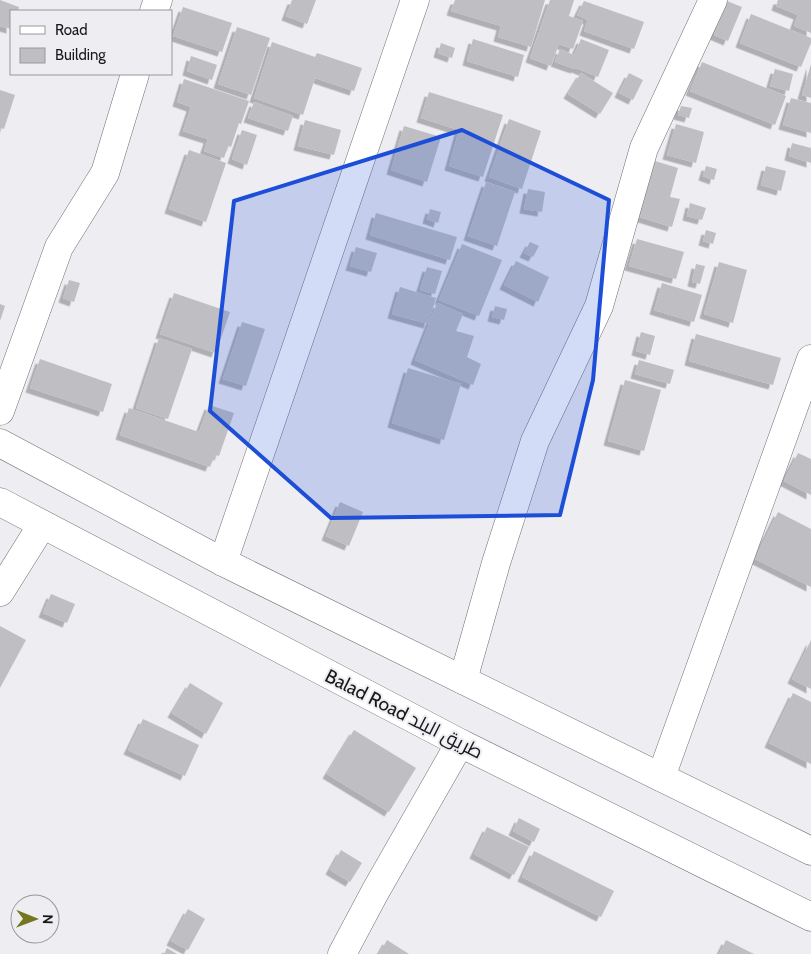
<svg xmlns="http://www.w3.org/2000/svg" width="811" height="954" font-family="Cabin,Cairo,sans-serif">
	<defs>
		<filter id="shadow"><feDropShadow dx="-4.5" dy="4.5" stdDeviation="0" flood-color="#0004"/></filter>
	</defs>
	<rect width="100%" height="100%" fill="#eeeef2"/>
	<path fill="#bfbfc3" filter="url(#shadow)" d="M0,0L19,7L18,11H11V29L0,26Z
		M292,0H316L307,24L286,16Z
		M455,0H545L531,47L498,37L501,26L451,11Z
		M550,0H574L569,16L583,21L573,49L559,44L551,66L530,58Z
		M778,0H811V33L794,26L798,15L776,6Z
		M584,1L644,22L634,49L584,31L588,20L577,15Z
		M727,1L742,7L728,41L714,35Z
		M183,7L232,23L222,52L173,36Z
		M751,14L811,38V43L801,67L740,43Z
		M237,27L270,38L251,95L218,84Z
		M473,39L524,55L518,77L467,61Z
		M581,39L609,50L598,77L576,68L575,69L555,62L560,49L574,55Z
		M272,42L315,57L317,53L362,68L354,91L315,78L303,115L254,98Z
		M441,43L455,48L452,58L438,53Z
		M191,56L217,65L212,80L187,71Z
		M702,62L786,96L775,125L690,91Z
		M811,64V98L802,95Z
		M775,69L793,74L789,91L770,86Z
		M581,73L613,93L600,114L568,94Z
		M629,73L643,80L633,100L619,93Z
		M184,79L249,101L241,124L239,123L231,147L228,146L224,158L204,151L208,139L183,131L191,107L177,102Z
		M0,90L15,95L4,129L0,128Z
		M429,92L503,115L483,177L449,166L459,130L421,118Z
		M791,98L811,103V133L783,125Z
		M254,102L293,116L288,131L248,118Z
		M681,106L692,108L689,118L678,115Z
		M509,119L541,131L522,189L489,177Z
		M305,120L341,130L334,155L298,146Z
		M676,124L704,132L696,163L667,155Z
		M404,126L441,137L427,182L391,170Z
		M242,130L257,135L247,165L232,159Z
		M792,143L811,148V163L789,156Z
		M189,150L226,163L206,222L169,209Z
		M655,161L678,168L670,197L680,199L672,227L636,216L643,189L647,190Z
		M706,166L717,169L714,180L703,176Z
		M766,166L786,171L781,191L761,185Z
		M486,182L515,192L497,246L468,236Z
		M528,189L545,192L542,212L524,209Z
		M690,203L706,208L702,220L687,216Z
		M430,209L441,212L438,223L427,219Z
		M376,213L457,237L450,260L370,235Z
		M706,230L716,233L713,244L703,241Z
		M637,239L684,252L676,279L629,266Z
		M530,242L539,246L533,257L524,253Z
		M462,244L502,260L479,316L439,300Z
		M356,247L377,253L371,272L350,266Z
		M516,261L549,277L538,302L504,285Z
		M719,262L747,270L733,323L704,314Z
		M696,264L705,266L700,284L692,282Z
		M427,267L442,271L435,294L420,290Z
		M69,280L80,283L74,302L63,298Z
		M662,283L702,295L694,322L654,310Z
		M400,287L436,298L428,324L392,314Z
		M174,293L230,312L216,353L160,334Z
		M437,303L463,314L456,331L474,336L467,357L481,364L473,385L415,360Z
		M0,304L5,306L0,321Z
		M495,306L507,309L504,320L492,317Z
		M242,322L265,329L246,386L223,379Z
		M641,332L655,336L650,355L636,351Z
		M696,334L781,358L773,385L689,361Z
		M159,338L192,349L168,419L136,408Z
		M40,359L112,384L103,412L30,388Z
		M639,360L674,370L670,384L635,374Z
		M408,368L461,384L444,440L392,423Z
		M625,380L661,390L644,451L608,441Z
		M209,405L234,413L219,456L215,455L210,467L120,435L129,408L199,432Z
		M798,453L811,459V495L784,481Z
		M340,502L363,512L349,546L326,536Z
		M778,512L811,529V587L755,559Z
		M51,594L75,604L67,623L43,613Z
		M0,626L26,640L0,688Z
		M811,640V689L792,679Z
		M190,683L223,703L206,734L172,713Z
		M793,693L811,702V764L769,743Z
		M143,719L199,745L185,776L128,750Z
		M354,730L416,768L389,812L327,774Z
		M519,818L540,829L534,842L513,831Z
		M487,827L529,847L514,875L474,854Z
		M341,850L362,863L350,882L330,870Z
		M534,851L614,891L601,917L522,877Z
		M188,909L205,919L188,950L171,941Z
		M387,940L409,954H379Z
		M726,940L754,954H719Z
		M167,948L177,954H164Z"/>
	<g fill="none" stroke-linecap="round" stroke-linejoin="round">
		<g stroke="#727275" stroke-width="29">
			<path id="minor" d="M154,11L158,0
				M0,411L59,247L105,173L135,74
				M223,562L415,0
				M0,592L42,525
				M463,680L496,563L535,441L599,306L644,148L713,0
				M661,777L811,359
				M342,954L375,892L460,743"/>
		</g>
		<g stroke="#727275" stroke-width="29">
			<path id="highway" d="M0,443L223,562L811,851
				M0,502L460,743L811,917"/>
		</g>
		<use href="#minor" stroke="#fff" stroke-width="28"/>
		<use href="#highway" stroke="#fff" stroke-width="28"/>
	</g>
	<path fill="#1d4ed8" fill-opacity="0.2" stroke="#1d4ed8" stroke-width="4" stroke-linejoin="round" d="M462,130L609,200L593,380L560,515L331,518L210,411L234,201Z"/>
	<g text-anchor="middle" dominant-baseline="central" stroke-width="4" stroke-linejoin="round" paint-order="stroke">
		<g font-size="19" fill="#181719" stroke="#eeeef2">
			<text transform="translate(404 714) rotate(27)">Balad Road طريق البلد</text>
		</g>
	</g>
	<rect x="10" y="10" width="162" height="65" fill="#eeeef2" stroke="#98989b"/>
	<rect x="20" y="26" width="25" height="8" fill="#ffffff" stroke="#98989b"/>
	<text x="55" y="35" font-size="15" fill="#181719">Road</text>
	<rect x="20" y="48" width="25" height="15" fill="#bfbfc3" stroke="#98989b"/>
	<text x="55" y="60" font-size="15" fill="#181719">Building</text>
	<g transform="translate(35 919) rotate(91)"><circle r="24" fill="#eeeef2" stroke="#98989b"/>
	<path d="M0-4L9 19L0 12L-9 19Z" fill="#74771f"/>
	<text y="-8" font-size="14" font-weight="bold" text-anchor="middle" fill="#181719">N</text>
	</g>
</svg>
